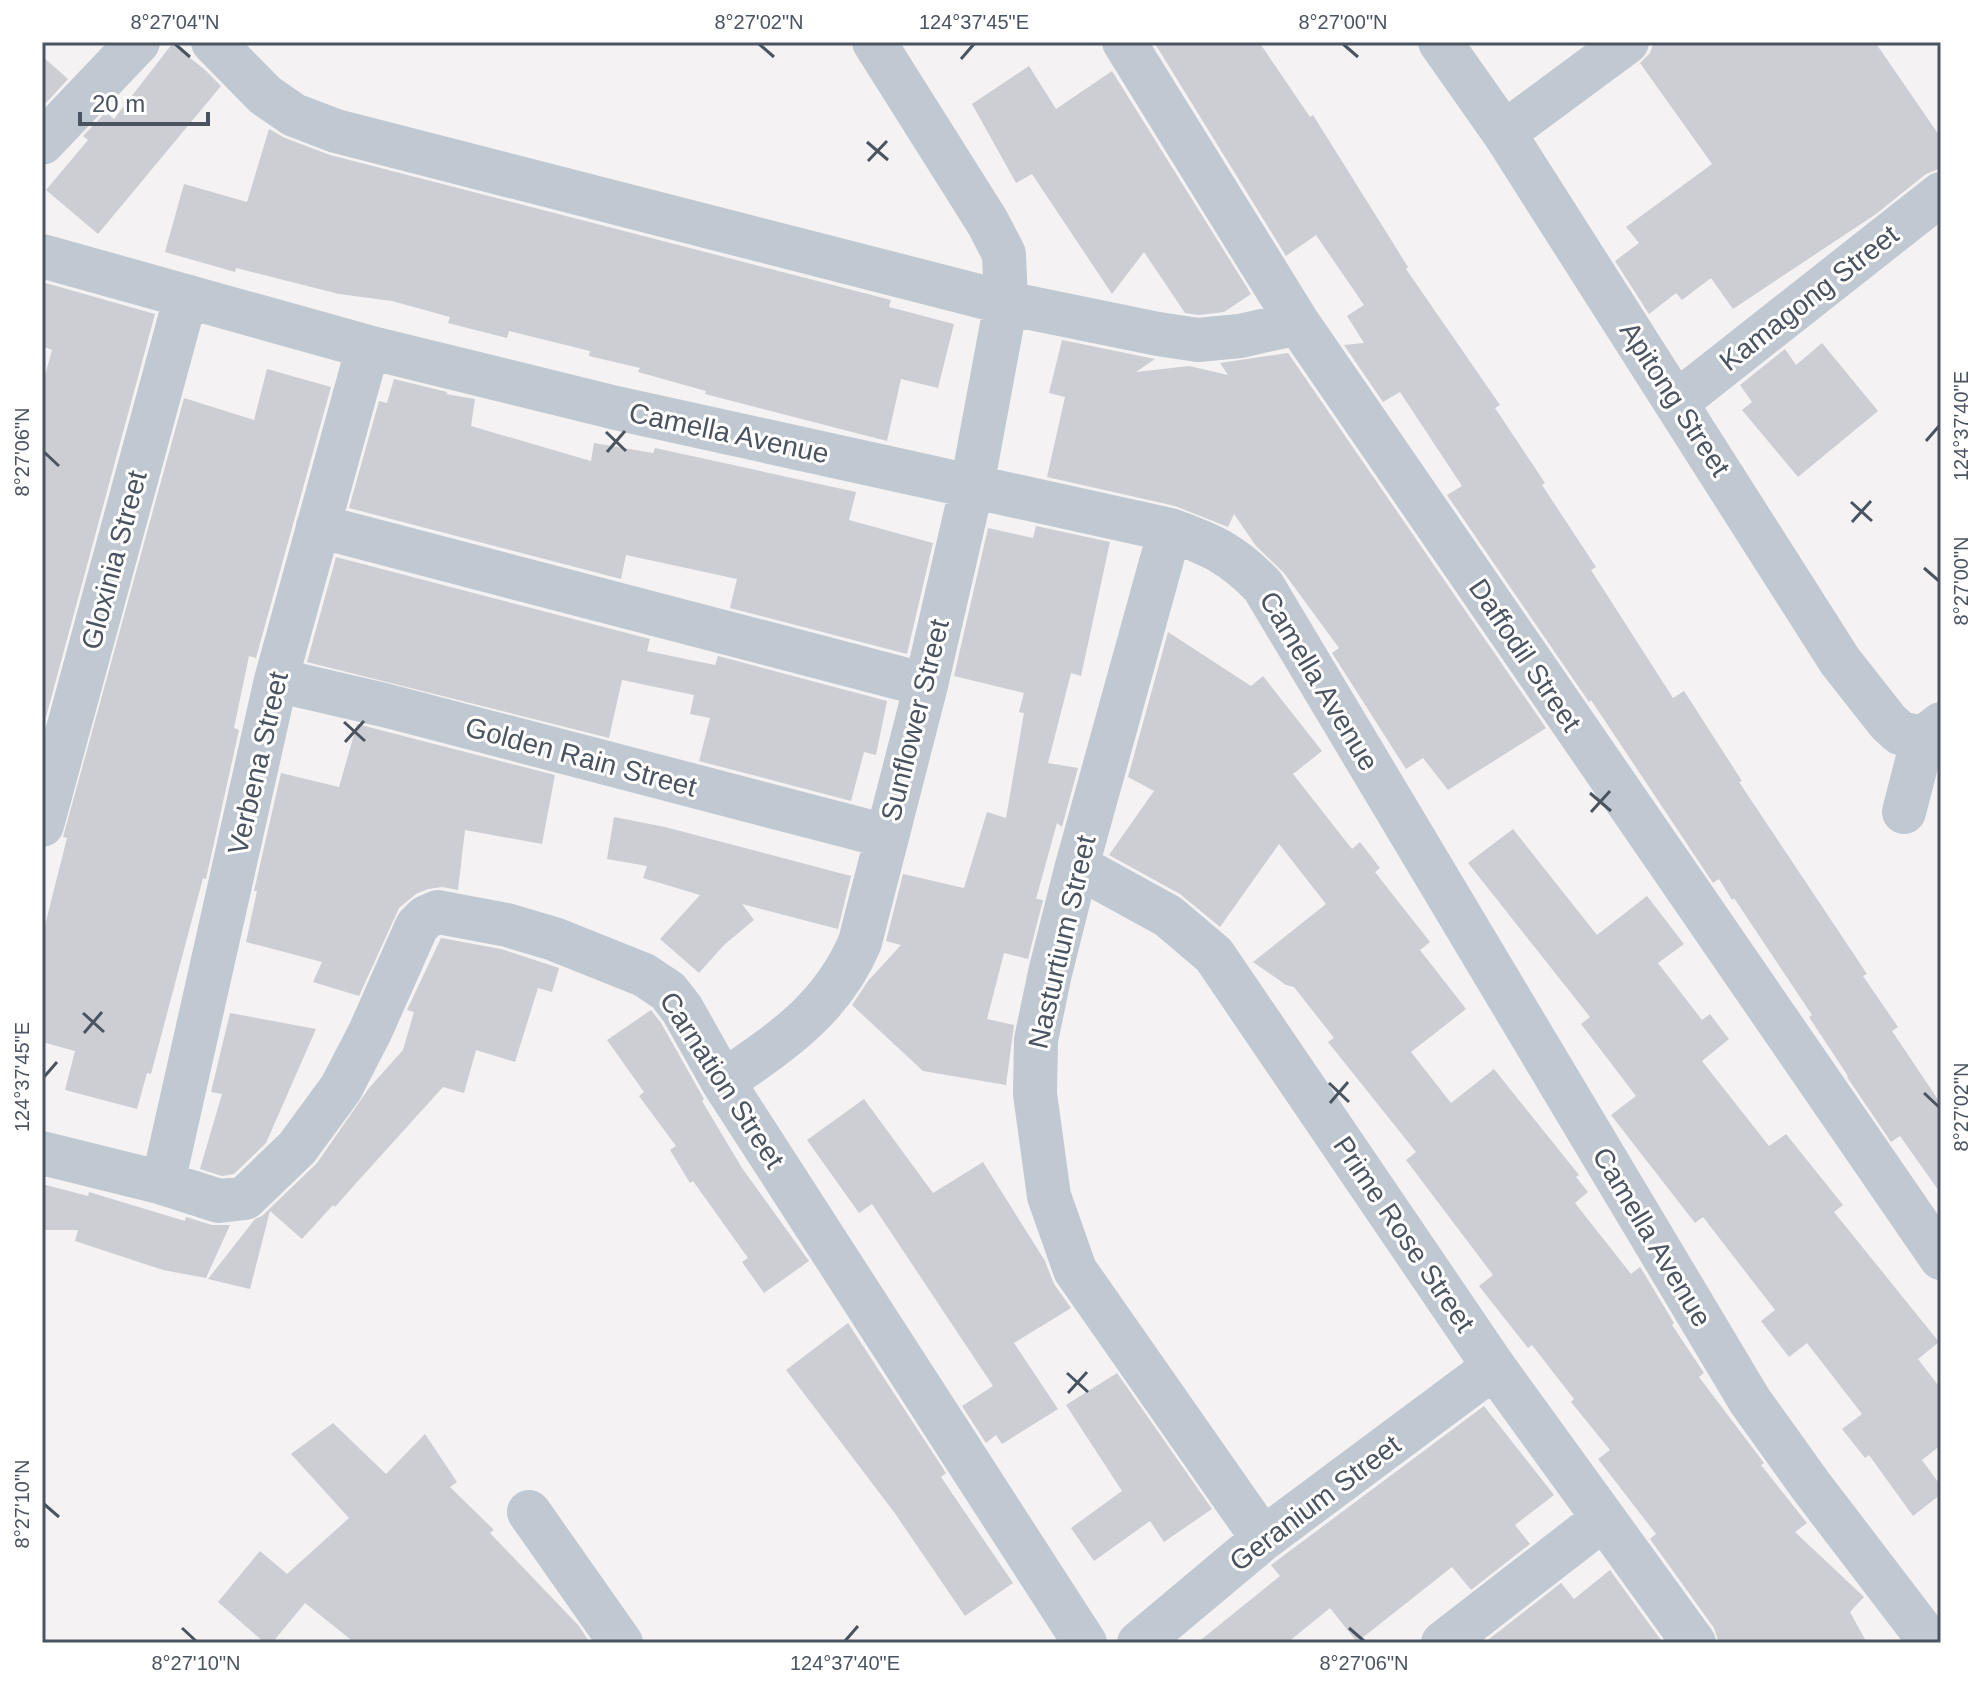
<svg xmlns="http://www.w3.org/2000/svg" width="1983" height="1685" font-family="Helvetica,sans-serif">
	<rect width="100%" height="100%" fill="#f4f2f2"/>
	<path fill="#ccced4" d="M1154,42H1259L1310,117L1313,115L1408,267L1406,269L1500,405L1495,408L1545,483L1542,485L1596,567L1591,570L1673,698L1684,691L1742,781L1739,782L1867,974L1863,976L1898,1027L1892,1031L1941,1104V1194L1900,1136L1891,1142L1847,1077L1848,1076L1809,1017L1812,1015L1734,898L1732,900L1719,879L1713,883L1591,700L1589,702L1447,495L1462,486L1400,392L1383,402L1344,345L1364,343L1347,316L1364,305L1316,235L1286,256Z
		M1654,42H1875L1941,138V168L1926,174L1876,214L1733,309L1711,278L1682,300L1676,293L1649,314L1615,261L1639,243L1626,227L1712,164L1640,63L1650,53Z
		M172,44L204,69L221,86L98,234L46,190L88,140L83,136L106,112L114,119Z
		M42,56L68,79L46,103L42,100Z
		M1029,66L1056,109L1112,71L1251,294L1224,312L1199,315L1185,313L1144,252L1112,294L1032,174L1016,183L972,104Z
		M269,129L285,138L330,155L891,300L889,307L954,324L938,388L901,379L887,441L705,394L706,391L638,372L640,368L589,356L590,351L509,331L507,338L448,323L450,317L392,301L339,294L236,268L235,272L165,252L184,184L247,202Z
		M42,282L155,314L46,717L42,716V386L52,350L42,346Z
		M1062,340L1155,359L1136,372L1189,366L1228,375L1220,363L1288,353L1546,728L1448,790L1423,758L1406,769L1332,653L1339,648L1284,573L1256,546L1234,514L1228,527L1175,506L1047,477L1065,397L1049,393Z
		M1822,343L1878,411L1798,477L1742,410L1752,402L1740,385L1785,349L1796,365Z
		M267,369L331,387L256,658L249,656L234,728L239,730L206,879L203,878L151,1074L147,1073L137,1109L65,1090L75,1051L42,1042V937L67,838L63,837L184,398L254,420Z
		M394,379L447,392L446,394L475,399L471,426L591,461L594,443L653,453L655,448L856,492L849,520L933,543L907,654L730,608L737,579L626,555L621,579L349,508L379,401L387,403Z
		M1036,526L1110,542L1081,676L1071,673L1048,763L1078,768L1062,827L1057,823L1036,899L1043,900L1028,959L1004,953L987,1019L1014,1025L1006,1085L923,1071L852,1005L868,981L901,945L886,941L903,874L964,888L987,812L1006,818L1024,713L1019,712L1024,693L954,676L988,528L1033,538Z
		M336,557L650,639L647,651L715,665L718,656L887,701L876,755L864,752L851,801L699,761L710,718L690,714L694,695L622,680L609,738L307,662Z
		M1168,632L1251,686L1263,676L1322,751L1293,774L1352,849L1360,842L1380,868L1375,872L1430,942L1420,950L1466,1009L1411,1052L1451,1103L1494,1069L1579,1175L1576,1177L1588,1192L1575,1203L1631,1274L1640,1267L1642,1270L1674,1323L1672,1325L1704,1373L1699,1377L1764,1463L1761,1465L1807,1523L1795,1532L1864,1597L1850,1612L1867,1643H1719L1714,1628L1650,1539L1656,1534L1598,1459L1610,1450L1571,1402L1574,1399L1532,1345L1528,1348L1479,1286L1493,1275L1406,1160L1416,1152L1328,1042L1334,1038L1294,987L1286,985L1253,962L1326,904L1279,844L1220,927L1180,894L1109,855L1154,791L1128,777Z
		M357,724L555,775L542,844L465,830L458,890L442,887L428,889L416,894L399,908L359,996L313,982L322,962L246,942L257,891H254L281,773L339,787Z
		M614,817L665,827L851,876L838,929L742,904L754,920L724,945L699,973L660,939L700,895L643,878L647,866L607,859Z
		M1513,829L1597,935L1647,896L1684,944L1658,963L1702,1020L1710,1014L1729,1039L1702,1061L1769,1146L1786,1134L1843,1205L1834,1212L1939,1342L1918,1359L1941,1389V1445L1922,1460L1941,1486V1494L1913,1516L1869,1455L1865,1458L1842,1429L1862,1414L1807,1343L1789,1357L1761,1321L1775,1310L1703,1217L1695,1223L1611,1115L1636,1096L1581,1024L1590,1017L1468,863Z
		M441,938L501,949L559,968L552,992L538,988L515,1062L476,1050L464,1093L443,1087L358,1181L335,1207L333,1205L302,1239L270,1211L250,1289L208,1279L255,1219L262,1216L317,1163L369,1088L403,1050L414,1012L407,1010Z
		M651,1010L661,1023L704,1099L702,1101L742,1168L809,1261L764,1293L742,1262L748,1258L693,1181L690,1183L670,1150L676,1146L639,1096L644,1092L607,1040Z
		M230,1013L316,1029L266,1143L234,1174L222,1176L200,1169L222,1094L211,1092Z
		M864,1099L933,1193L983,1162L1045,1261L1054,1284L1071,1308L1014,1343L1058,1409L1002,1444L996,1435L986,1443L962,1406L993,1386L872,1204L859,1213L807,1140Z
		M42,1184L88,1196L89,1192L185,1221L186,1217L212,1225H230L206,1278L163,1270L75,1241L78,1230H42Z
		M848,1323L946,1473L941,1477L1013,1583L965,1616L894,1512L786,1370Z
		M1117,1373L1212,1509L1164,1542L1150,1521L1094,1561L1071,1528L1122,1491L1066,1405Z
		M1484,1406L1554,1495L1515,1525L1530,1544L1471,1590L1452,1567L1357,1642L1330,1608L1287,1643H1197L1280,1576L1271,1565L1279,1559Z
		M333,1423L386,1474L425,1434L457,1482L450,1487L494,1530L490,1533L579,1626L590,1643H355L305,1603L272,1643H265L218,1602L260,1551L287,1574L349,1518L291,1454Z
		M1610,1570L1663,1643H1484L1561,1583L1574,1599Z"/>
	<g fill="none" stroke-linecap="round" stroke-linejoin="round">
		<path stroke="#c0c8d1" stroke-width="44" d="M213,42L265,95L294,115L336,131L1006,303L1158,334L1198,340L1240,336L1298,323
			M1124,42L1298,323L1941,1258
			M1440,42L1504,133L1840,661L1888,722L1900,733L1923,738
			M1504,133L1627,42
			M42,143L138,42
			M42,256L368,347L616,408L1170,530C1212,545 1232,554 1263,586L1750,1401L1811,1486L1931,1643
			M1677,402L1941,194
			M318,526L926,685
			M1170,530L1077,866L1050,973L1036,1040L1035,1094L1049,1196L1075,1270L1263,1539
			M276,680L384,705L886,836
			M1904,812L1923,738L1941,724
			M42,825L186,296
			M1077,866L1168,916L1214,955L1494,1367L1694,1643
			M723,1082C781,1042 832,1009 860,942L926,685L972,486L1006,303L1004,254L988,223L874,42
			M42,1153L163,1183L219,1201L245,1198L297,1148L341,1088L370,1032L417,926L426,917L438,912L507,925L554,939L644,975L668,991L682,1009L723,1082L1085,1643
			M163,1183L276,680L368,347
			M529,1512L621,1643
			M1139,1643L1263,1539L1494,1367
			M1443,1643L1603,1519"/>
	</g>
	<path fill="none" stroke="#4a5360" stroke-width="3" d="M175,44L190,57M759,44L774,57M1343,44L1358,57M961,59L974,44M867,142L888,160M868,161L887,141M606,432L626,451M1926,441L1939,426M44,452L59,466M607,452L625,431M1851,502L1872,521M1852,522L1871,501M1924,568L1939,581M344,722L365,741M345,742L364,721M1590,793L1611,811M1591,812L1610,791M83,1013L104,1032M84,1033L102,1012M44,1077L57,1062M1329,1083L1349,1102M1924,1093L1939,1107M1330,1103L1348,1082M1067,1373L1088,1392M1068,1393L1087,1372M44,1504L59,1517M182,1628L196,1641M1349,1628L1364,1641M845,1641L858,1626"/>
	<g text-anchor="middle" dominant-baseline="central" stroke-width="6" stroke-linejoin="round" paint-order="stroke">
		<g font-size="28" fill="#4a5360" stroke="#fff">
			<text transform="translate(1809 298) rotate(-38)">Kamagong Street</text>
			<text transform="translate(1675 399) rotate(57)">Apitong Street</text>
			<text transform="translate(729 433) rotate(12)">Camella Avenue</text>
			<text transform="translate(114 560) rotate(-75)">Gloxinia Street</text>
			<text transform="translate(1525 655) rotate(56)">Daffodil Street</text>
			<text transform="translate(1319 681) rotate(59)">Camella Avenue</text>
			<text transform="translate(915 720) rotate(-76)">Sunflower Street</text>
			<text transform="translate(581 757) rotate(15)">Golden Rain Street</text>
			<text transform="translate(258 763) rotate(-77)">Verbena Street</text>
			<text transform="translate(1062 942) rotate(-77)">Nasturtium Street</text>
			<text transform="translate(722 1080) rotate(57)">Carnation Street</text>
			<text transform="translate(1404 1234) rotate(56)">Prime Rose Street</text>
			<text transform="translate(1652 1237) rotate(59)">Camella Avenue</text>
			<text transform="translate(1315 1503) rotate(-37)">Geranium Street</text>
		</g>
	</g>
	<rect width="1983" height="1685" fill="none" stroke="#ffffff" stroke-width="88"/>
	<path d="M80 112v12h128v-12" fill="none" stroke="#4a5360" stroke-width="4"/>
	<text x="92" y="112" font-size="24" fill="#4a5360" stroke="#ffffff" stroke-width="6" paint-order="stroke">20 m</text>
	<rect x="44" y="44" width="1895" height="1597" fill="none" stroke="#4a5360" stroke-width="3"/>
	<g font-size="20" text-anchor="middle" fill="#4a5360">
		<text x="175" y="29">8°27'04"N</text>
		<text x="759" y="29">8°27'02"N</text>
		<text x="974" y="29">124°37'45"E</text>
		<text x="1343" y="29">8°27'00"N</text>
		<text transform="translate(1961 426) rotate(-90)" y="7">124°37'40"E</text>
		<text transform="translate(22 452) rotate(-90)" y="7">8°27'06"N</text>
		<text transform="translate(1961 581) rotate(-90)" y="7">8°27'00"N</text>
		<text transform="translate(22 1077) rotate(-90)" y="7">124°37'45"E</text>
		<text transform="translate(1961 1107) rotate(-90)" y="7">8°27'02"N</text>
		<text transform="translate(22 1504) rotate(-90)" y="7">8°27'10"N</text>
		<text x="196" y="1670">8°27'10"N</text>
		<text x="845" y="1670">124°37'40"E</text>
		<text x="1364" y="1670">8°27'06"N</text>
	</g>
</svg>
